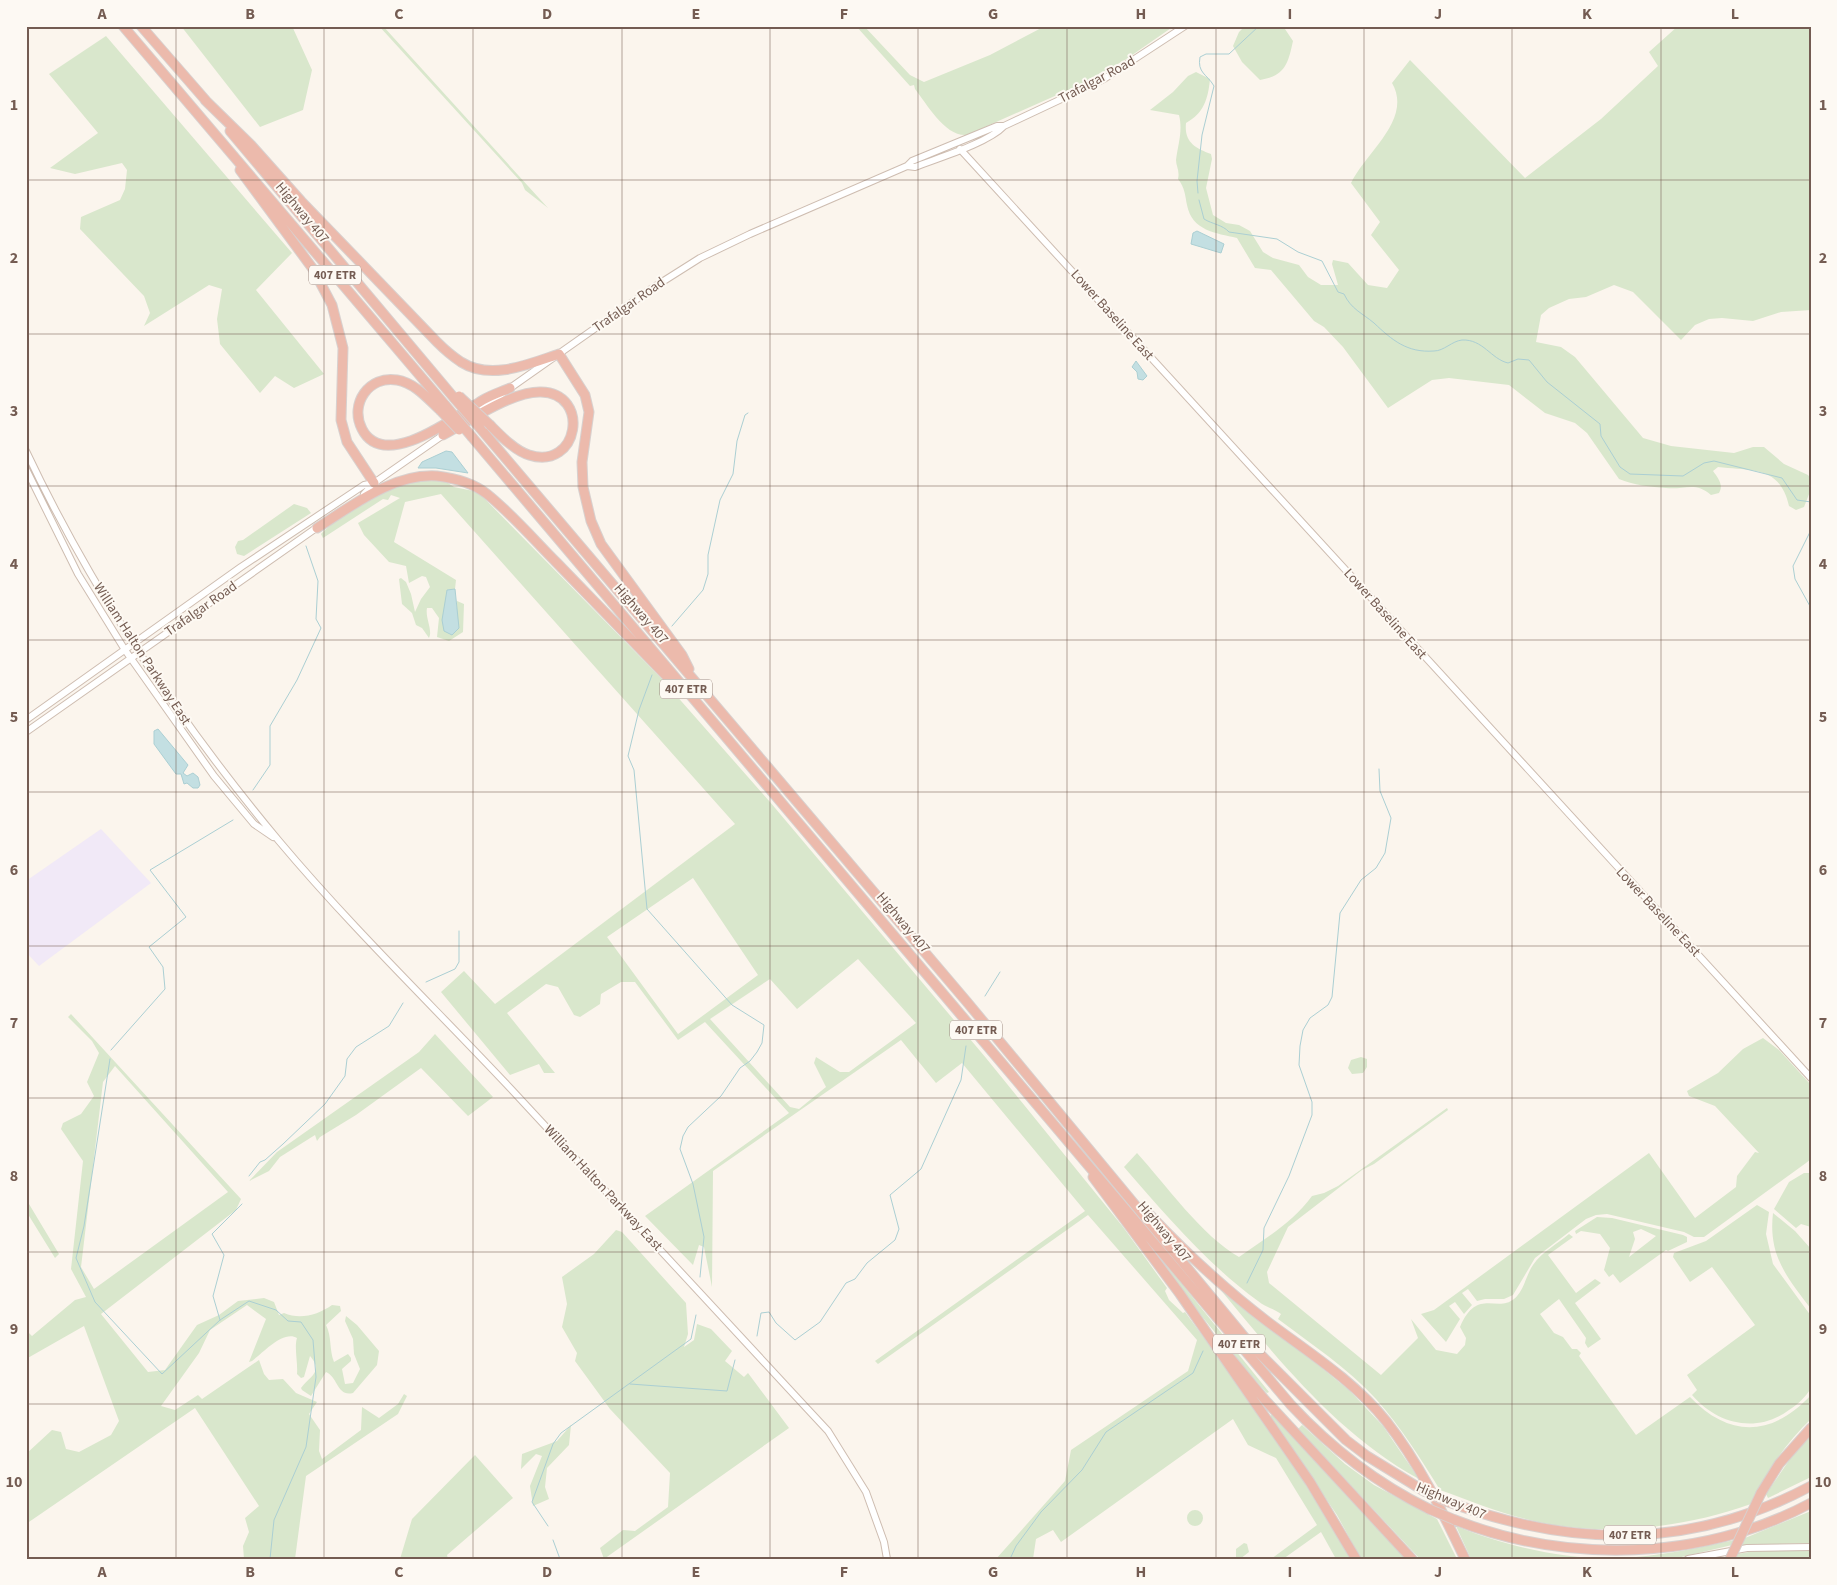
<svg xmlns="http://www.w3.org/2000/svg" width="1837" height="1585" font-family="'Source Sans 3',sans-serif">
	<rect width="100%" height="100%" fill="#fbf5ed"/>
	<path fill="#f1e9f7" d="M101,829L151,883L39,966L26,952V881Z"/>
	<path fill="#d9e7cc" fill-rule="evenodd" d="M181,26H292L312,70L303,110L260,127Z
		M379,26H383L548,208L525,190L522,183Z
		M856,26H864L910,75L924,82L990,55L1045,26H1174L1125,60L1075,87L967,135C945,137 927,104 915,89L914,85L910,86Z
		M1245,26H1283L1293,41C1288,64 1285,76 1260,80L1242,62L1233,46L1239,32Z
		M1678,26H1811V310L1781,312L1753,321L1722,318L1709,319L1695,325L1681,340L1633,292L1614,285L1586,297L1569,299L1549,308L1541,315L1536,342L1561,347L1575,357L1643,438L1671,446L1734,453L1753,447H1764L1784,464L1808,475L1811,479V489L1804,507L1796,510L1789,506C1780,466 1753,471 1718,467L1713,471C1718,478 1724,485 1719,493L1711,495C1695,481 1685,490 1666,488C1651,487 1633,485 1619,479L1587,433L1575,423L1545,413L1509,385L1449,378L1432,380L1388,408L1343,347L1324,327L1314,321L1271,270L1255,268L1237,238C1216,233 1192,231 1187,205C1185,195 1185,188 1178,179C1180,171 1176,166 1176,160C1178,144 1183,131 1179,115L1150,110L1173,92L1188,76L1196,72L1210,79C1208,99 1204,113 1186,123C1184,142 1195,148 1211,154L1212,159L1206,188L1213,215L1226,223L1239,225L1250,231L1263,252L1273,258L1299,265L1308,277L1321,285H1338L1332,264L1333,260L1348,263L1368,285L1387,288L1399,270L1371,235L1380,222L1351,183C1366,152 1413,119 1392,83L1410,60L1525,178L1601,119L1658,66L1649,52Z
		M106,36L292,253L256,290L324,374L294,388L275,376L260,393L220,344L217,319L222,289L209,285L144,326L150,313L144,296L80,229L81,217L120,200L125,189L127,170L122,163L75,174L50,168L98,133L49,74Z
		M442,479L454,487L478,492L660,677L770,802L986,1058L1123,1227L1167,1288L1165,1291L1169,1300L1183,1313L1185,1312L1276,1436L1351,1559H1336L1321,1532L1283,1559H1271L1317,1525L1276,1458L1248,1445L1233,1419L1061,1542L1053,1530L1036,1539L1033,1559H996L1065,1481L1071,1450L1188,1371L1197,1340L1088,1215L878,1364L875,1361L1085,1211L962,1063L936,1083L901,1040L713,1171L712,1287L704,1247L699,1245L693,1265L645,1216L789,1113L705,1022L678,1040L635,982H621L601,994L600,1004L580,1017L574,1015L558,987L546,984L507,1013L555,1073H544L539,1064L510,1075L441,992L464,971L495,1004L735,824L441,494L405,502L394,542L456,580L455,589L447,590L446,603L457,611V601L464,604L463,632L449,641L437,637L439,618L432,608H427C425,618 433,630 429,638L422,628L416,625L412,613L402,604L399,579L401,578L406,582L411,594L415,612L421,599L430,587L426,577L422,576L409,583L406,566L389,562L364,535L358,523L400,498L391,495L388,500L383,499L323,538L321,534C338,516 382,489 407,483C418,480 431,480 442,479ZM693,878L758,975L678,1034L607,937ZM858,959L916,1023L849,1072H840L816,1057L814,1063L826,1087L799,1109L790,1107L710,1019L770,979L797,1009Z
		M294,504L307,508L311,513L244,556L237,554L235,547L238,541L243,540Z
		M71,1014L241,1199L236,1210L101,1314L148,1372L165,1370L197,1325L219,1315L238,1301L264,1298L274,1302L279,1315L284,1313C300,1320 318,1315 332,1305L340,1306L341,1311L326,1325C332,1337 329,1349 334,1362L348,1354L351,1358V1361L342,1369L345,1384L353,1383L360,1369L354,1354L353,1339L345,1321L346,1316L357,1325L379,1351L377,1365L353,1393C337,1397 338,1377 326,1372L311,1396L302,1390L301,1388C310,1376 324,1372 310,1356L304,1377L301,1378L297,1374C298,1363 294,1347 297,1338C283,1330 263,1353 252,1361L249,1362L266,1319L247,1305L210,1330L199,1353L161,1406L175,1410L198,1395L202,1399L259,1360L264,1374L269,1380L283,1379L296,1393L317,1402L309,1414L320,1430L319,1451L322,1459L361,1430L362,1407L379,1418L398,1404L404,1394L407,1396L398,1414L306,1476L295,1559H244L243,1546L249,1532L245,1518L259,1506L195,1408L26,1524V1454L52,1430L61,1432L66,1449L79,1452L111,1435L119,1421L84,1326L26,1359V1330L32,1336L75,1300L86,1297L71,1269L83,1161L61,1129L63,1123L81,1114L94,1096L87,1082L99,1053L92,1041L68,1017ZM115,1066L228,1192L94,1289L81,1267L103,1082Z
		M435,1034L493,1097L468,1116L421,1068L356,1115L320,1137L317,1141L315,1135L280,1157L269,1171L249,1181L277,1152L419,1052Z
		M1763,1038L1779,1050L1811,1085V1159L1806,1163L1704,1237H1694L1684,1232L1607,1214L1596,1215L1586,1219L1535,1258L1513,1295L1504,1299H1485L1477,1301L1468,1289L1462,1293L1472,1305L1464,1314L1455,1302L1449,1306L1460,1319L1446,1342L1421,1314L1434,1310L1649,1153L1695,1218L1736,1187L1737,1176L1755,1152L1759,1153L1715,1106L1689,1096L1687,1091L1718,1073L1743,1049Z
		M1361,1057L1367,1059V1067L1363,1073L1352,1074L1348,1068L1351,1060Z
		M1447,1108L1448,1110L1374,1164L1362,1170L1288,1227L1267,1272L1269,1283L1381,1375L1418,1338L1411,1319L1436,1350L1457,1354L1465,1345L1466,1338L1460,1327C1477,1287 1497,1313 1514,1299C1524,1291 1526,1275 1533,1265C1542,1252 1557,1244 1569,1234L1573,1237L1548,1255L1576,1293L1595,1279L1601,1283L1575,1303L1601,1339L1588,1348L1585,1343L1586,1338L1559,1299L1540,1314L1554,1333L1563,1337L1572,1349H1577L1581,1353L1579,1356L1636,1435L1690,1397C1729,1438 1772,1437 1811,1395V1419C1785,1444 1765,1473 1751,1504C1680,1529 1600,1538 1526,1519C1497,1512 1468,1500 1440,1490C1421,1459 1401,1427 1376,1399C1348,1368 1311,1344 1278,1319L1281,1314C1274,1309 1265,1307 1258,1301C1207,1264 1165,1214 1124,1167L1137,1153C1166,1185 1202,1236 1239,1257C1265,1239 1293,1222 1312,1196L1324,1193L1338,1186Z
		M1804,1173H1811V1227L1801,1224L1796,1228L1774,1209L1789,1182Z
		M26,1199L59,1254L55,1258L26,1211Z
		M1757,1205L1769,1212L1766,1234L1773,1264L1811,1316V1388C1806,1397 1797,1405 1789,1410C1756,1434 1717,1424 1692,1395L1697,1390L1687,1375L1755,1325L1712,1267L1690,1282L1673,1257L1674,1253L1706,1241Z
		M1773,1213L1795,1231L1811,1249V1309C1787,1277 1768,1256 1773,1213Z
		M1597,1217L1612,1218L1683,1235L1687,1237V1242L1668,1251L1666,1250L1620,1283L1613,1274L1609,1277L1604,1270L1610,1248L1600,1234L1581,1231L1576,1234L1575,1231ZM1641,1229L1656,1236L1629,1257L1635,1239L1633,1232Z
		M616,1230L622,1232L686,1303L688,1334L684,1347L694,1340L697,1324L711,1329L732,1351L725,1361L744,1377L748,1373L789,1428L604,1559L600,1548L623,1530L635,1531L668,1507L670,1473L610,1409L575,1361L577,1353L562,1327L567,1304L562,1277L594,1254Z
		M1164,1263L1173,1273L1269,1392L1267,1393C1252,1377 1165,1275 1164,1263Z
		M1214,1282L1218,1283L1350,1391L1383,1426L1419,1479C1334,1432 1275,1355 1214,1282Z
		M1273,1414L1406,1559H1361L1337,1515L1270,1416Z
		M571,1425L569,1445L547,1468L545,1487L549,1499L533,1506L530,1486L542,1456L536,1454L521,1469L522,1454L557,1441Z
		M1302,1425L1345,1464L1374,1485L1437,1519L1457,1559H1420L1298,1429Z
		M1811,1435V1477L1768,1498L1766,1494L1795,1452Z
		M475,1455L513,1498L447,1555L448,1559H400L412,1519Z
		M1187 1518a8 8 0 1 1 16 0a8 8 0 1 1-16 0Z
		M1811,1511V1543L1742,1545L1745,1538Z
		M1456,1526C1510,1548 1577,1563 1636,1557C1669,1554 1702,1547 1735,1540L1732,1545L1673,1559H1471Z
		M1244,1543L1247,1544L1249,1552L1240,1559H1236V1549Z
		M1754,1551H1811V1559H1735L1738,1554Z"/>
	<path fill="#c3dfe2" stroke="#abcfd3" d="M1197,231L1224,244L1221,253L1191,244L1193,233Z
		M1136,361L1147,376L1143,380L1138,379L1137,372L1132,367Z
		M446,451L452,452L468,473L436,468H418L422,462Z
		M455,589L459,628L452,635L444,631L442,620L447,590Z
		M158,729L188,765L183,773L187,776L193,773L198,777L200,785L198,788H193L187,783L184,784L181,774H176L173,770L154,744V731Z"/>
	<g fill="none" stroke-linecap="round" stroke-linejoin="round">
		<path stroke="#abcfd3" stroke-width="1" d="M1198,193L1197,181L1202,135L1214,86C1207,74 1197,73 1200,57L1206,54H1229L1259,26
			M1199,200L1204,219C1212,224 1223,225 1229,232L1277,239L1298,252L1322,261L1338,292L1344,294C1351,309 1362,313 1374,323C1392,340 1407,353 1434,351C1444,351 1452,341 1462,340C1483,339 1491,359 1508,363L1518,359L1529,360L1547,382L1600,424L1601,436L1620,467L1630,474L1683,476L1704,463L1714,461L1782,478L1797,500L1811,502
			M1811,530L1793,566L1795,579L1811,608
			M672,626L703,590L708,574V555L720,500L733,474L737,441L745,415L748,413
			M652,675L639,710L628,756L634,770L647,909L732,1005L764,1025L762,1043L757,1052L750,1061L740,1068L721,1096L688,1127L683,1136L680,1149L693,1184L704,1237L700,1277
			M253,790L270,765V726L297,680L321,628L316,619L318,581L306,546
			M426,982L455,969L459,962V931
			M985,996L1000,972
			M111,1050L165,989L163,967L149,947L186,917L150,870L233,820
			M110,1059L84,1226L76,1258L95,1302L162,1374L220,1320L249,1301L276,1310L288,1321L301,1322L313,1340L316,1377L306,1447L274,1520L270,1559
			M249,1176L260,1162L265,1160L283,1144L325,1104L345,1076L347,1059L356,1047L389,1026L403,1003
			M1247,1283L1263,1250L1264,1228L1289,1176L1312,1115V1102L1299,1065L1300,1046L1303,1030L1310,1018L1328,1005L1332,997L1340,913L1361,880L1376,868L1385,853L1391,818L1380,791L1379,769
			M220,1320L213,1296L224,1255L212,1234L242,1204
			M757,1336L761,1313L769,1312L776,1323L795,1340L820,1322L846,1283L855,1279L867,1263L895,1240L899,1229L890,1195L921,1169L961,1080L966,1046
			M630,1384L727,1391L735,1360
			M548,1526L532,1502L553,1444L561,1433L691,1339L696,1315
			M553,1540L560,1559
			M1010,1559L1016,1546L1041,1512L1082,1470L1106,1432L1193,1373L1203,1351"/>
		<g stroke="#cebdb1" stroke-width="8">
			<path id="secondary" d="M960,149L1811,1078
				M907,166L915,167C938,158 988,143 1004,126
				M476,412L651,289L700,258L750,234L907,166L912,161L997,126H1004L1104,79L1185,26
				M26,451C93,593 179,721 279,841C352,928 434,1007 511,1089C617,1202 722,1317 828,1431L866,1492L884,1542L887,1559
				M26,469L78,574L125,650L214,776L254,824L273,837
				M364,494L374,483L446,433
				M26,720L241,567L364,485L374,483
				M26,732L319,526
				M1688,1559L1747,1548L1811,1547"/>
		</g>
		<g stroke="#d8d1cf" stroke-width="11">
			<path id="motorway" d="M123,26L445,405
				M141,26L208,103
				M205,100L251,145L301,201L437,342C444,349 452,356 461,362C491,381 529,364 559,354L585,395L589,412L582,462L583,487L591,521L601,544L682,655L689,669
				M230,131L455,399
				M240,170L313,269L332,305L343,348L341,420L347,442L374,483
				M440,410C428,399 415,383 397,380C369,375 349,404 362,429C384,473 458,415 483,400C491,395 501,392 510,388
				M480,428L967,1002L1251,1345L1346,1440L1367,1456L1424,1491
				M443,435C469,421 512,391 541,392C591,393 579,471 529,455C515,451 500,435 490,425
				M472,437L1291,1405C1331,1448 1376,1483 1429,1509
				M317,528C352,506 393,473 437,476C454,478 473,483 487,494C512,514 534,540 557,563C599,606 640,649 682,692
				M1093,1177L1180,1294L1310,1482L1356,1559
				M1150,1215C1186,1253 1226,1290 1268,1322C1308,1352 1354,1381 1386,1421C1419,1463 1442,1511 1465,1559
				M1227,1354L1265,1400L1412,1559
				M1761,1493L1779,1464L1811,1428
				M1446,1501C1571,1548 1691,1550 1811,1486
				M1455,1520C1568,1564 1702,1561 1811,1503"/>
		</g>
		<use href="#secondary" stroke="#fff" stroke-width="6"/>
		<use href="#motorway" stroke="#ecbaac" stroke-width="9"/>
		<g stroke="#d8d1cf" stroke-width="11" stroke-linecap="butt">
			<path id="motorway-bridge" d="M459,396L490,425
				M455,399L480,428
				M445,405L472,437
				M440,410L459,430
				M1424,1491L1446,1501
				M1429,1509L1455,1520
				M1730,1559L1761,1493"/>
		</g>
		<use href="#motorway-bridge" stroke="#ecbaac" stroke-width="9"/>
	</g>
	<path fill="none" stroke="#745c52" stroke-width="1" stroke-opacity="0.55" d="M176,26V1559M324,26V1559M473,26V1559M622,26V1559M770,26V1559M918,26V1559M1067,26V1559M1216,26V1559M1364,26V1559M1512,26V1559M1661,26V1559M26,180H1811M26,334H1811M26,486H1811M26,640H1811M26,792H1811M26,946H1811M26,1098H1811M26,1252H1811M26,1404H1811"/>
	<g text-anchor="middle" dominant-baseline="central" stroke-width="4" stroke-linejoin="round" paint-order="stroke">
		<g fill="#fdf9f3" stroke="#9d8b82" stroke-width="1">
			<rect x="309" y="265.5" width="52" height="19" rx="4"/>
			<rect x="660" y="679.5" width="52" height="19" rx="4"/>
			<rect x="950" y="1020.5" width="52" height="19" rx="4"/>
			<rect x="1213" y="1334.5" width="52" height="19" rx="4"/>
			<rect x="1604" y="1525.5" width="52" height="19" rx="4"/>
		</g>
		<g font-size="12" font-weight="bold" fill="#745c52">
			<text x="335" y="275">407 ETR</text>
			<text x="686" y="689">407 ETR</text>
			<text x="976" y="1030">407 ETR</text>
			<text x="1239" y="1344">407 ETR</text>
			<text x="1630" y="1535">407 ETR</text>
		</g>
		<g font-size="14" fill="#745c52" stroke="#fdf9f3">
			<text transform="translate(1097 80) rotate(-28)">Trafalgar Road</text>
			<text transform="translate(302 213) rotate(50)">Highway 407</text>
			<text transform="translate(629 305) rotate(-35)">Trafalgar Road</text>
			<text transform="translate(1112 315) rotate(48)">Lower Baseline East</text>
			<text transform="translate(201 609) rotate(-35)">Trafalgar Road</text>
			<text transform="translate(641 614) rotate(49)">Highway 407</text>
			<text transform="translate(1385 614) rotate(48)">Lower Baseline East</text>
			<text transform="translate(142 654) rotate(57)">William Halton Parkway East</text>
			<text transform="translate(1658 912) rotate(47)">Lower Baseline East</text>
			<text transform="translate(903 923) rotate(50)">Highway 407</text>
			<text transform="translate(603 1188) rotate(47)">William Halton Parkway East</text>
			<text transform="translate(1164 1232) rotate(50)">Highway 407</text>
			<text transform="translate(1451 1501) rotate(23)">Highway 407</text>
		</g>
	</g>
	<rect width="1837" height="1585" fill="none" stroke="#fdf9f3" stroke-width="55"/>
	<rect x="28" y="28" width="1782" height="1530" fill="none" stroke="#745c52" stroke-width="2"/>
	<g font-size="16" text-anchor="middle" font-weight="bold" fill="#745c52">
		<text x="102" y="19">A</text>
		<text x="250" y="19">B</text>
		<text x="399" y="19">C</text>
		<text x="547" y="19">D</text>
		<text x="696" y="19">E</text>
		<text x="844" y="19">F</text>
		<text x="993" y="19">G</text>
		<text x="1141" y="19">H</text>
		<text x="1290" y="19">I</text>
		<text x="1438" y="19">J</text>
		<text x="1587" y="19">K</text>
		<text x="1735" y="19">L</text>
		<text x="14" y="110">1</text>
		<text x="1823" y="110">1</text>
		<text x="14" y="263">2</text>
		<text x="1823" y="263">2</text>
		<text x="14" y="416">3</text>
		<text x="1823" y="416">3</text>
		<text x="14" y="569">4</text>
		<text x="1823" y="569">4</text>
		<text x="14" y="722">5</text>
		<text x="1823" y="722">5</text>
		<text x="14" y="875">6</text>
		<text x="1823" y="875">6</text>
		<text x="14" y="1028">7</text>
		<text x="1823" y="1028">7</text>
		<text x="14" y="1181">8</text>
		<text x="1823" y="1181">8</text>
		<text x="14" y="1334">9</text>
		<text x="1823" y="1334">9</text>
		<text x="14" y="1487">10</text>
		<text x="1823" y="1487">10</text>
		<text x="102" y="1577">A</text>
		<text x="250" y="1577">B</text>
		<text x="399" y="1577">C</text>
		<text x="547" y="1577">D</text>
		<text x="696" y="1577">E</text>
		<text x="844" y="1577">F</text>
		<text x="993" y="1577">G</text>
		<text x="1141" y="1577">H</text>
		<text x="1290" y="1577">I</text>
		<text x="1438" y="1577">J</text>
		<text x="1587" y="1577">K</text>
		<text x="1735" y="1577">L</text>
	</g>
</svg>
